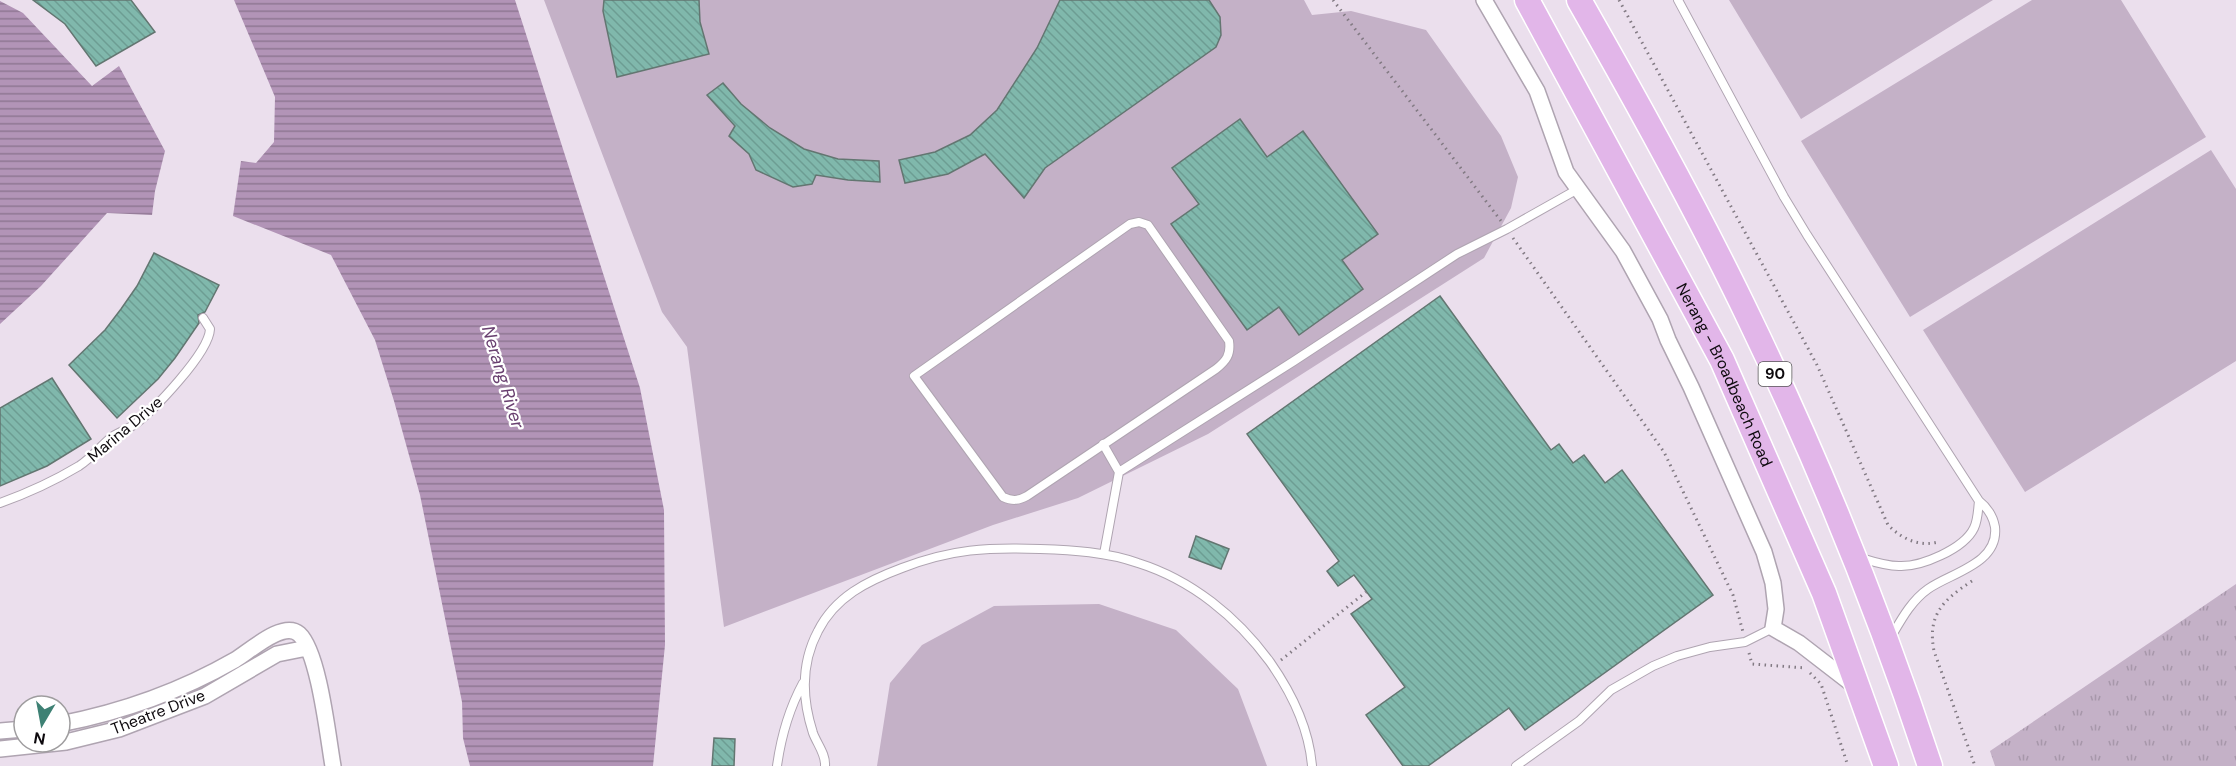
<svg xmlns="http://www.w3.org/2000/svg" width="2236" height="766" font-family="'DM Sans',sans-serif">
	<defs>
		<pattern id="grass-tufts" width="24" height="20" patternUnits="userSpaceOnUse" patternTransform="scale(1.5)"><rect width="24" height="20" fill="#c4b1c7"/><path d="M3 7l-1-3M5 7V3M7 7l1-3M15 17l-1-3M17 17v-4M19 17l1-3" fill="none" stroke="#a797aa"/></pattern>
		<pattern id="water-rules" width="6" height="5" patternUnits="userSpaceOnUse" patternTransform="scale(1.5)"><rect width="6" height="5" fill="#b294b7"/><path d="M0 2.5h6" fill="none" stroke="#8f7793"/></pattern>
		<pattern id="building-back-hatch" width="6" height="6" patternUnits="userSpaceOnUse" patternTransform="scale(1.5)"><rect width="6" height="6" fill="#80b8ac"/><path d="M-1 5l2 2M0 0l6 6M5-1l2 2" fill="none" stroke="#6d9d93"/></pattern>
	</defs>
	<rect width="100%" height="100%" fill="#ebdfed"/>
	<path fill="url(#grass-tufts)" d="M2236,584V766H1995L1990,751Z"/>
	<path fill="#c4b1c7" d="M544,0H1304L1312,15L1351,11L1426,30L1501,136L1518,177L1511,208L1484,258L1208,434L1078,498L993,525L724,627L687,347L662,312Z
		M1729,0H1993L1801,119Z
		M2032,0H2121L2206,137L1910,317L1801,141Z
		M2211,150L2236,189V361L2025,492L1923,330Z
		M1099,604L1176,630L1238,689L1267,766H877L890,683L922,645L994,606Z"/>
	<path fill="url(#water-rules)" d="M234,0H515L640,388L664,510L665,645L653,766H470L463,738L462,702L420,495L394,401L375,340L331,255L233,216L241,161L256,163L274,142L275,97Z
		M0,1L23,13L92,86L119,66L165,151L155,191L152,215L107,213L41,286L0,324Z"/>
	<path fill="url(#building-back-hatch)" stroke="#637671" stroke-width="1.5" d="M33,0H131L155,32L96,66L65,24Z
		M604,0H699L700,22L709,54L617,77L603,11Z
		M1060,0H1209L1220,17L1221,35L1216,47L1045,168L1024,198L985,154L948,174L905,183L899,160L935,152L970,135L997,110L1037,48Z
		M723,83L741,104L770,128L804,149L838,159L879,161L880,182L848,180L816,175L812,184L793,187L756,170L749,154L729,136L735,126L707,95Z
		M1240,119L1267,157L1303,131L1378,234L1342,260L1363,289L1299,335L1279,307L1247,330L1171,224L1199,204L1172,168Z
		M154,253L219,285L205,312L198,315L199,323L175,358L158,379L117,418L69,365L105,330L121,309L137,286Z
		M1440,296L1551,450L1559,444L1573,463L1584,455L1605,483L1622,470L1713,595L1525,730L1509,708L1428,766H1403L1366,715L1405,687L1351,614L1372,599L1354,575L1338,586L1327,571L1339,561L1247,434Z
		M52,378L91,439L47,466L0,486V408Z
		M1196,536L1229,549L1221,569L1189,557Z
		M714,738L735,739L734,766H712Z"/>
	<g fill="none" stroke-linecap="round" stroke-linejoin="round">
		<g stroke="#afa4b1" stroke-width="10">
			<path id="lane" d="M1678,0L1784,197L1807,235L1979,501C1988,508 1993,516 1995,527C1999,564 1950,573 1928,589C1911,601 1901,620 1891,637
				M1139,222L1148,225L1229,341C1231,355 1226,361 1216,369L1027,496C1018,501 1012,501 1003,497L914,376L1130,224Z
				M1103,444L1119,472
				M0,503C28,493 54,481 79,466C93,457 101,445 113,436C120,432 127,429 134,425C153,411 209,353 210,329L203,318
				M1104,554L1119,472L1294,361L1457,254L1507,229L1578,189
				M1858,557C1871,561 1885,566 1899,566C1921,567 1964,549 1974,528C1978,520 1978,509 1979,501
				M777,766C781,737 789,709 803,683
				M825,766C826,754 817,744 813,733C802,699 801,663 818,631C835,597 867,581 902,568C951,549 988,547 1040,549C1072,550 1107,552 1138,563C1192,580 1237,617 1270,662C1291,692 1309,729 1312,766
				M1516,766L1579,721L1611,690L1653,666L1677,656L1710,647L1745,642L1773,628"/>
		</g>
		<g stroke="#afa4b1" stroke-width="18">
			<path id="street" d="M1484,0L1537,91L1566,172L1623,251L1660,319L1668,340L1691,387L1764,552L1773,583L1776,609L1773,628L1799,643L1856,687
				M60,724C122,712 181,691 235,660C249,652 283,620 299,634C319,652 328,738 333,766
				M0,731L24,729
				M0,749L66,742L119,729L205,696L277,654L307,648"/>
		</g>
		<g stroke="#fff" stroke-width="27">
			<g id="primary">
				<path id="s1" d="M1527,0L1722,360L1824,593L1886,766"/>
				<path d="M1579,0C1639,105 1698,211 1750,320C1820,465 1880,614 1930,766"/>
			</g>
		</g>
		<path stroke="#827a83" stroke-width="3" stroke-dasharray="1.5 4.5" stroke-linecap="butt" d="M1333,0L1501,221
			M1619,0L1817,365L1888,525C1902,539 1919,547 1938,542
			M1513,238L1664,452L1733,595L1743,632
			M1972,581C1943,600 1927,615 1934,651L1975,766
			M1749,653L1752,664L1806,668
			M1281,660L1366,592
			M1810,673L1821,684L1848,766"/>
		<use href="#lane" stroke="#fff" stroke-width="8"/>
		<use href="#street" stroke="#fff" stroke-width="15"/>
		<use href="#primary" stroke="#e2b6e9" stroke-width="24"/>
	</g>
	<g text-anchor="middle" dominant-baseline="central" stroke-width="4.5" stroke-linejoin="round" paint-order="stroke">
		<rect fill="#fff" stroke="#565456" stroke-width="1.5" x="1758.5" y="362" width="33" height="24" rx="4.5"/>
		<g font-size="15" font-weight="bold" fill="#0e0a0e">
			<text x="1775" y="374">90</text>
		</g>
		<g font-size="16" fill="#0e0a0e" stroke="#fff">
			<text stroke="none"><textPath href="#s1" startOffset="424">Nerang - Broadbeach Road</textPath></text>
			<text transform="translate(125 429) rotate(-40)">Marina Drive</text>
			<text transform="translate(158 712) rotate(-21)">Theatre Drive</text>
		</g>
		<g font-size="18" font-style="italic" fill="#694070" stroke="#fff">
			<text transform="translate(503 377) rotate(73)">Nerang River</text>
		</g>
	</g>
	<g transform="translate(42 724) rotate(190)"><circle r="28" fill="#ffffff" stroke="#9f9d9f" stroke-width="1.5"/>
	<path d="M0-4.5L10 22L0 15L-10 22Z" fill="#3e8174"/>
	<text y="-9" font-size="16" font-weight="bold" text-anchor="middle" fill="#0e0a0e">N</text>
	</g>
</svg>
